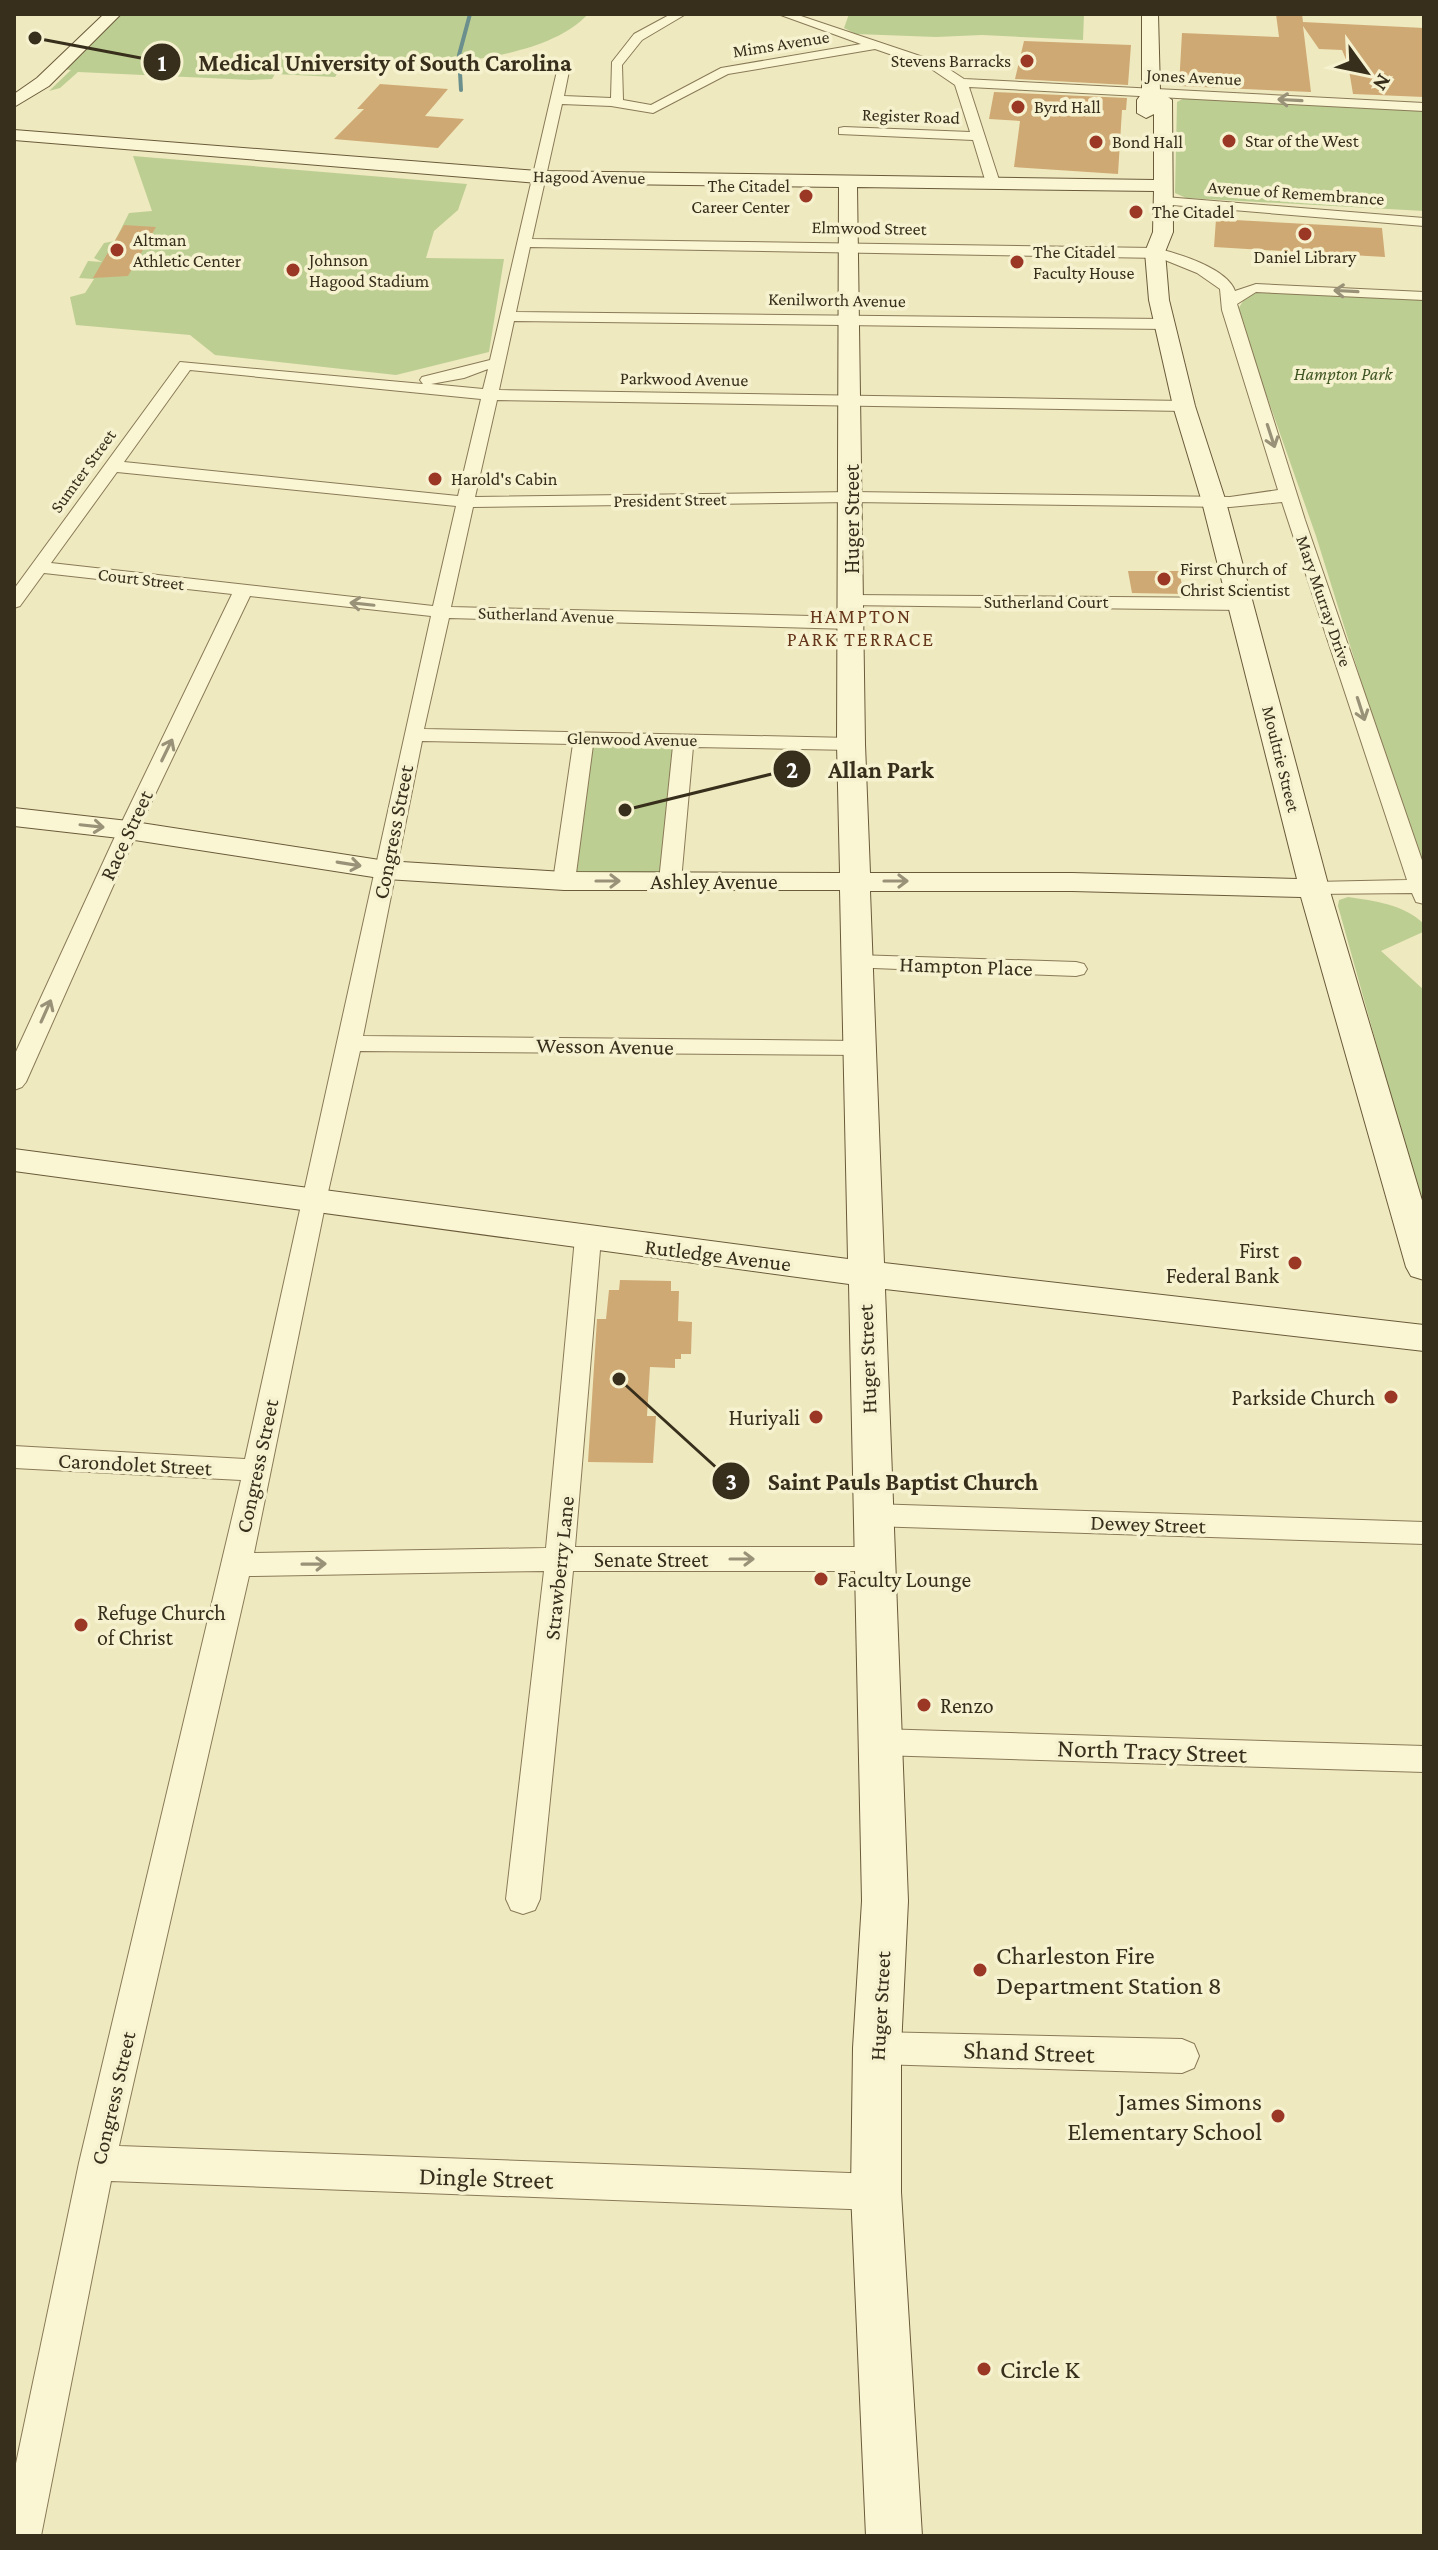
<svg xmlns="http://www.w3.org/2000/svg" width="1438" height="2550" font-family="'Crimson Pro',serif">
	<rect width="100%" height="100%" fill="#efe9bf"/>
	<path fill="#bdce93" d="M120,14H588C553,53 468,62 418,65L424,56L392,63L342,67L335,77L275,74L272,79L251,80L78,72L60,88L49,91L71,70L63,69Z
		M849,14H1084L1083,40L982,35L936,37L856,34L844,28Z
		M1188,96L1424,108V211L1186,198L1175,193L1177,102Z
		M133,156L467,184L458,210L434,231L426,258L504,259L489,352L396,375L215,355L190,335L76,325L70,297L85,293L94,279L79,278L88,261L102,262L94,258L104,243L115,241L129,213L152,211Z
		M1259,291L1424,298V883L1316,536L1237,311L1246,296Z
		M589,742L678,743L664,876L571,877Z
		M1348,897C1374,901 1404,904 1424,924L1423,932L1381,951L1424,990V1215L1338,906L1339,900Z"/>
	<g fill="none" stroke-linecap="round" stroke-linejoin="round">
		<path stroke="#6a8f8c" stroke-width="4" d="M461,90L459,55L470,14"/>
	</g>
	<path fill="#cfa974" d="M1276,14H1302L1303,22L1424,28V97L1353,94L1348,64L1342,50L1319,49L1303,26L1311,92L1179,86L1182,33L1279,37Z
		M1024,41L1131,45L1128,85L1015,79Z
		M380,84L448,89L425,116L464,119L438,148L334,139L364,109H357Z
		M994,92L1127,98L1126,110H1122L1118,174L1014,167L1020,121L989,119Z
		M1216,219L1382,228L1385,257L1214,247Z
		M124,225L156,227L128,276L93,278Z
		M1128,571H1179L1184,594L1132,593Z
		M620,1280L671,1281V1291H679L678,1321L692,1322L691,1354H681V1359H675V1368L650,1367L647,1416H656L653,1463L588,1462L597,1319H606L609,1290H619Z"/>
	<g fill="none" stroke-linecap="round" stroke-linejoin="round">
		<g stroke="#897a57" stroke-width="2">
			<path id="street" d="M671,14H686L642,40L622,65L623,100L651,105L721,68L861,44L778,14H795L938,62L964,79L1424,103V111L969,87L1000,183L993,187L986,183L973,140L839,134V128L844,127L970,132L955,85L930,68L875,49L728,74L653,113L611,106L562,104L532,239L1155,248C1177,253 1227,268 1235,291L1256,284L1424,292V300L1256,292L1237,304L1305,520L1424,866V904L1416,902L1412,893L1314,894L1303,888L1314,882L1407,880L1282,502L1230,507L852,502L473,507L451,607L851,617L860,623L851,629L449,618L424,729L851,738L861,744L851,750L693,747L681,881L670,887L659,881L673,746L593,745L575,881L564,887L553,881L573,744L422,741L363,1036L860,1041L868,1043L872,1048L868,1053L860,1055L360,1051L326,1201L254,1553L546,1548L575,1238L579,1232L588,1229L597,1232L601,1238L575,1547H874L884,1551L889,1559L884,1567L874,1571H573L540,1899L535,1910L523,1914L511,1910L506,1899L544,1571L249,1576L119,2146L876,2174L889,2179L894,2192L889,2205L876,2210L111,2181L41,2536H14V2473L79,2163L241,1480L14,1468V1446L245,1459L431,616L250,596L138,830L26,1082L22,1087L14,1090V1056L118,830L232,594L44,573L20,606L14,608V589L180,362L423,384L420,380L422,377L490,360L557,71L563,67L569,71L564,96L611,98L612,62L634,34ZM530,247L1160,258L1197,273L1220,289L1222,310L1278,490L1230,497L852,492L475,497L497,400L1184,411L1192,406L1184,401L499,390L514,321L1165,329L1173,324L1165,319L516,312ZM488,369L483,389L431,384L464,378ZM190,370L481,399L458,496L124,462ZM117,472L456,506L433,606L51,563Z
				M1165,197L1424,218V226L1160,204L1158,201Z
				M851,595L1241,598L1250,604L1241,610L845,605L842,601Z
				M856,955L1076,962L1084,964L1087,969L1084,974L1076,976L848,967L845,962L848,957Z
				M872,1504L1424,1522V1544L872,1526L862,1523L858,1515L862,1507Z
				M879,1729L1424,1746V1772L879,1755L868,1751L863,1742L868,1733Z
				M877,2032L1182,2039L1194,2044L1199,2056L1194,2068L1182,2073L877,2064L865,2060L860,2048L865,2036Z"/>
		</g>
		<g stroke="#6a5b3a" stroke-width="2">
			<path id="secondary" d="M104,14H121L49,86L14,107V94L37,78Z
				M1142,14H1158L1160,91L1172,100L1173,232L1165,252L1169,300L1195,406L1226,502L1329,888L1424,1207V1280L1411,1276L1406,1267L1301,897L1072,891H870L884,1263L1424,1325V1351L885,1289L908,1901L901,2048V2192L922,2536H866L851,2192L853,2048L862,1901L849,1284L14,1171V1149L848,1259L840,890H564L386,879L128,839L14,826V808L128,821L386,861L564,872L840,873L837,744L839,187L538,183L14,140V130L538,171L1154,180V114L1146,118L1137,113V100L1142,93ZM857,187L1154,191L1153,232L1145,252L1149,300L1173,406L1202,502L1297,879L1072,873H870L865,744Z"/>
		</g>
		<use href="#street" fill="#faf5d3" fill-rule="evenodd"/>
		<use href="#secondary" fill="#faf5d3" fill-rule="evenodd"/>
	</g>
	<defs><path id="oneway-shaft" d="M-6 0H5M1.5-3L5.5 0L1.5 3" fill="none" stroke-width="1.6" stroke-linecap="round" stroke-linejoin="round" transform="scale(2)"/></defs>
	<g stroke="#999278">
		<use href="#oneway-shaft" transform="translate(1290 100) rotate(-177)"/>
		<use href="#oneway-shaft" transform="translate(1346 291) rotate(-177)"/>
		<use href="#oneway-shaft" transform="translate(1271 436) rotate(72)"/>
		<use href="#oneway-shaft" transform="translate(362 604) rotate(-174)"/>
		<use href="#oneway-shaft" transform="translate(1361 709) rotate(72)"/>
		<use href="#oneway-shaft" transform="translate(167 750) rotate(-64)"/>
		<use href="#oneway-shaft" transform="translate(92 826) rotate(6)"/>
		<use href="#oneway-shaft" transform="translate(349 864) rotate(9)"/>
		<use href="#oneway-shaft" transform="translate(608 881)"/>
		<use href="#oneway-shaft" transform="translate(896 881)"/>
		<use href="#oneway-shaft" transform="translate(46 1011) rotate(-66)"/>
		<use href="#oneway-shaft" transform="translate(742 1559)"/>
		<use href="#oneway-shaft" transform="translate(314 1564) rotate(-1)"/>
	</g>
	<g fill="#9a3825" stroke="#f6f2cf" stroke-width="3">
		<circle cx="1027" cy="61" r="8"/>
		<circle cx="1018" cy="107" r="8"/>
		<circle cx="1229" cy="141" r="8"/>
		<circle cx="1096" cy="142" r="8"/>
		<circle cx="806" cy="196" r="8"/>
		<circle cx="1136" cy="212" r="8"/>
		<circle cx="1305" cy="234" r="8"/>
		<circle cx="117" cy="250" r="8"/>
		<circle cx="1017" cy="262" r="8"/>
		<circle cx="293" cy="270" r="8"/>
		<circle cx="435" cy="479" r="8"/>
		<circle cx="1164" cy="579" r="8"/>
		<circle cx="1295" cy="1263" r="8"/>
		<circle cx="1391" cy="1397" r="8"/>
		<circle cx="816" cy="1417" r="8"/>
		<circle cx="821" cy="1579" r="8"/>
		<circle cx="81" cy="1625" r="8"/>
		<circle cx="924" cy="1705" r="8"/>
		<circle cx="980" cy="1970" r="8"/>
		<circle cx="1278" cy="2116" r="8"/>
		<circle cx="984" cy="2369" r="8"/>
	</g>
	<g text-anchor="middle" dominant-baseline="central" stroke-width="7" stroke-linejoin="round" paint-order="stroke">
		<g font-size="18" fill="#382e1c" stroke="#f6f2cf">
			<text transform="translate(781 44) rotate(-9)">Mims Avenue</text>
			<text transform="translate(1194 77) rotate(3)">Jones Avenue</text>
			<text transform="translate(911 116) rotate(2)">Register Road</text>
			<text transform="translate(589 177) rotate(1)">Hagood Avenue</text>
			<text transform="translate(1296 193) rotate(4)">Avenue of Remembrance</text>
			<text transform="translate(869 228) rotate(1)">Elmwood Street</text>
			<text transform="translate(837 300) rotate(1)">Kenilworth Avenue</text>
			<text transform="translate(684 379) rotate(1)">Parkwood Avenue</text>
			<text transform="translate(83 471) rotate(-54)">Sumter Street</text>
			<text transform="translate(670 500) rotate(-1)">President Street</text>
			<text transform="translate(141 579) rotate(7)">Court Street</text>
			<text transform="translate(1324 601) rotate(71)">Mary Murray Drive</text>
			<text x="1046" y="602">Sutherland Court</text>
			<text transform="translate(546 615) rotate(2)">Sutherland Avenue</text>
			<text transform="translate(632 739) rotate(1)">Glenwood Avenue</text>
			<text transform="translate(1281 759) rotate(76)">Moultrie Street</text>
		</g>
		<g font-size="18" fill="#382e1c" stroke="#f6f2cf" text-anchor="start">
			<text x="1011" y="61" text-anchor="end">Stevens Barracks</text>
			<text x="1034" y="107">Byrd Hall</text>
			<text x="1245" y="141">Star of the West</text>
			<text x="1112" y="142">Bond Hall</text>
			<text x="790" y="186" text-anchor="end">The Citadel<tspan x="790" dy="21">Career Center</tspan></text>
			<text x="1152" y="212">The Citadel</text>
			<text x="133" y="240">Altman<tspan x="133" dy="21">Athletic Center</tspan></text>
			<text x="1033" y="252">The Citadel<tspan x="1033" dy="21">Faculty House</tspan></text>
			<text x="1305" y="257" text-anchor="middle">Daniel Library</text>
			<text x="309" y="260">Johnson<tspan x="309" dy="21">Hagood Stadium</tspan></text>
			<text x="451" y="479">Harold's Cabin</text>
			<text x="1180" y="569">First Church of<tspan x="1180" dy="21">Christ Scientist</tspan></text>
		</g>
		<g font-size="18" font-style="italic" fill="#3f5522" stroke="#f6f2cf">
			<text x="1343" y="374">Hampton Park</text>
		</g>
		<g font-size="20" letter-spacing="2" fill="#66371a" stroke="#f6f2cf">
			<text x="861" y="616">HAMPTON<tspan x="861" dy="23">PARK TERRACE</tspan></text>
		</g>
		<g font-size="22" fill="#382e1c" stroke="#f6f2cf">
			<text transform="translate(851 519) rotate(-90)">Huger Street</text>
			<text transform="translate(393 832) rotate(-79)">Congress Street</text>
			<text transform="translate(126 835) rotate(-65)">Race Street</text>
			<text x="714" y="881">Ashley Avenue</text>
			<text transform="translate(966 966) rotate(2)">Hampton Place</text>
			<text transform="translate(605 1046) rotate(1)">Wesson Avenue</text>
			<text transform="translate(718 1255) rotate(7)">Rutledge Avenue</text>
			<text transform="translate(867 1359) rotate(-92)">Huger Street</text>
			<text transform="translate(135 1464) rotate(3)">Carondolet Street</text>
			<text transform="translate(257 1466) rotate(-78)">Congress Street</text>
			<text transform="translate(1148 1524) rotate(2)">Dewey Street</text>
			<text x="651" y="1559">Senate Street</text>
			<text transform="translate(559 1568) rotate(-84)">Strawberry Lane</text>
			<text transform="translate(880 2006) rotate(-87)">Huger Street</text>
			<text transform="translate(113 2098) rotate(-77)">Congress Street</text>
		</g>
		<g font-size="22" fill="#382e1c" stroke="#f6f2cf" text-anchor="end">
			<text x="1279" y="1250">First<tspan x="1279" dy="25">Federal Bank</tspan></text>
			<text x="1375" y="1397">Parkside Church</text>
			<text x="800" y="1417">Huriyali</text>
			<text x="837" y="1579" text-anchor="start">Faculty Lounge</text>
			<text x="97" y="1612" text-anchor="start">Refuge Church<tspan x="97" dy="25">of Christ</tspan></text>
			<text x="940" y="1705" text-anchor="start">Renzo</text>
		</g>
		<g font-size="26" fill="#382e1c" stroke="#f6f2cf">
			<text transform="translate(1152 1751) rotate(2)">North Tracy Street</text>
			<text transform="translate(1029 2052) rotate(2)">Shand Street</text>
			<text transform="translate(486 2178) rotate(2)">Dingle Street</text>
		</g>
		<g font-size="26" fill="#382e1c" stroke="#f6f2cf" text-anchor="start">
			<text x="996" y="1955">Charleston Fire<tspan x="996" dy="30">Department Station 8</tspan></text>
			<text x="1262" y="2101" text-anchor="end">James Simons<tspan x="1262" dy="30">Elementary School</tspan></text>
			<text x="1000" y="2369">Circle K</text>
		</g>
	</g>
	<path fill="none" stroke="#382e1c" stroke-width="3" d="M35 38L162 62M625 810L792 769M619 1379L731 1481"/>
	<g fill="#382e1c" stroke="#f6f2cf" stroke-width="3">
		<circle cx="35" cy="38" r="8"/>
		<circle cx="625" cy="810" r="8"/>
		<circle cx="619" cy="1379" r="8"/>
		<circle cx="162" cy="62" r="20"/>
		<circle cx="792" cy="769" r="20"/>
		<circle cx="731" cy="1481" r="20"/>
	</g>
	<g font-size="24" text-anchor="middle" font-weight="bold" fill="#fff">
		<text x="162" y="71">1</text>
		<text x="792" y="778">2</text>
		<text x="731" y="1490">3</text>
	</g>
	<g font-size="24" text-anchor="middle" font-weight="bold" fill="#382e1c" stroke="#f6f2cf" stroke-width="7" stroke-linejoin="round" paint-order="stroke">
		<text x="385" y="71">Medical University of South Carolina</text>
		<text x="881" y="778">Allan Park</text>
		<text x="903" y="1490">Saint Pauls Baptist Church</text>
	</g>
	<rect width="1438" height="2550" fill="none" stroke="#382e1c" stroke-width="32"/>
	<g transform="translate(1366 72) rotate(123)" stroke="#f6f2cf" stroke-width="6" paint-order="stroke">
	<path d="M0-6L14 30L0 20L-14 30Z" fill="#382e1c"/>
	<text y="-12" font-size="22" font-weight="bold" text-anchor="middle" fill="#382e1c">N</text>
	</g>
</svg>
